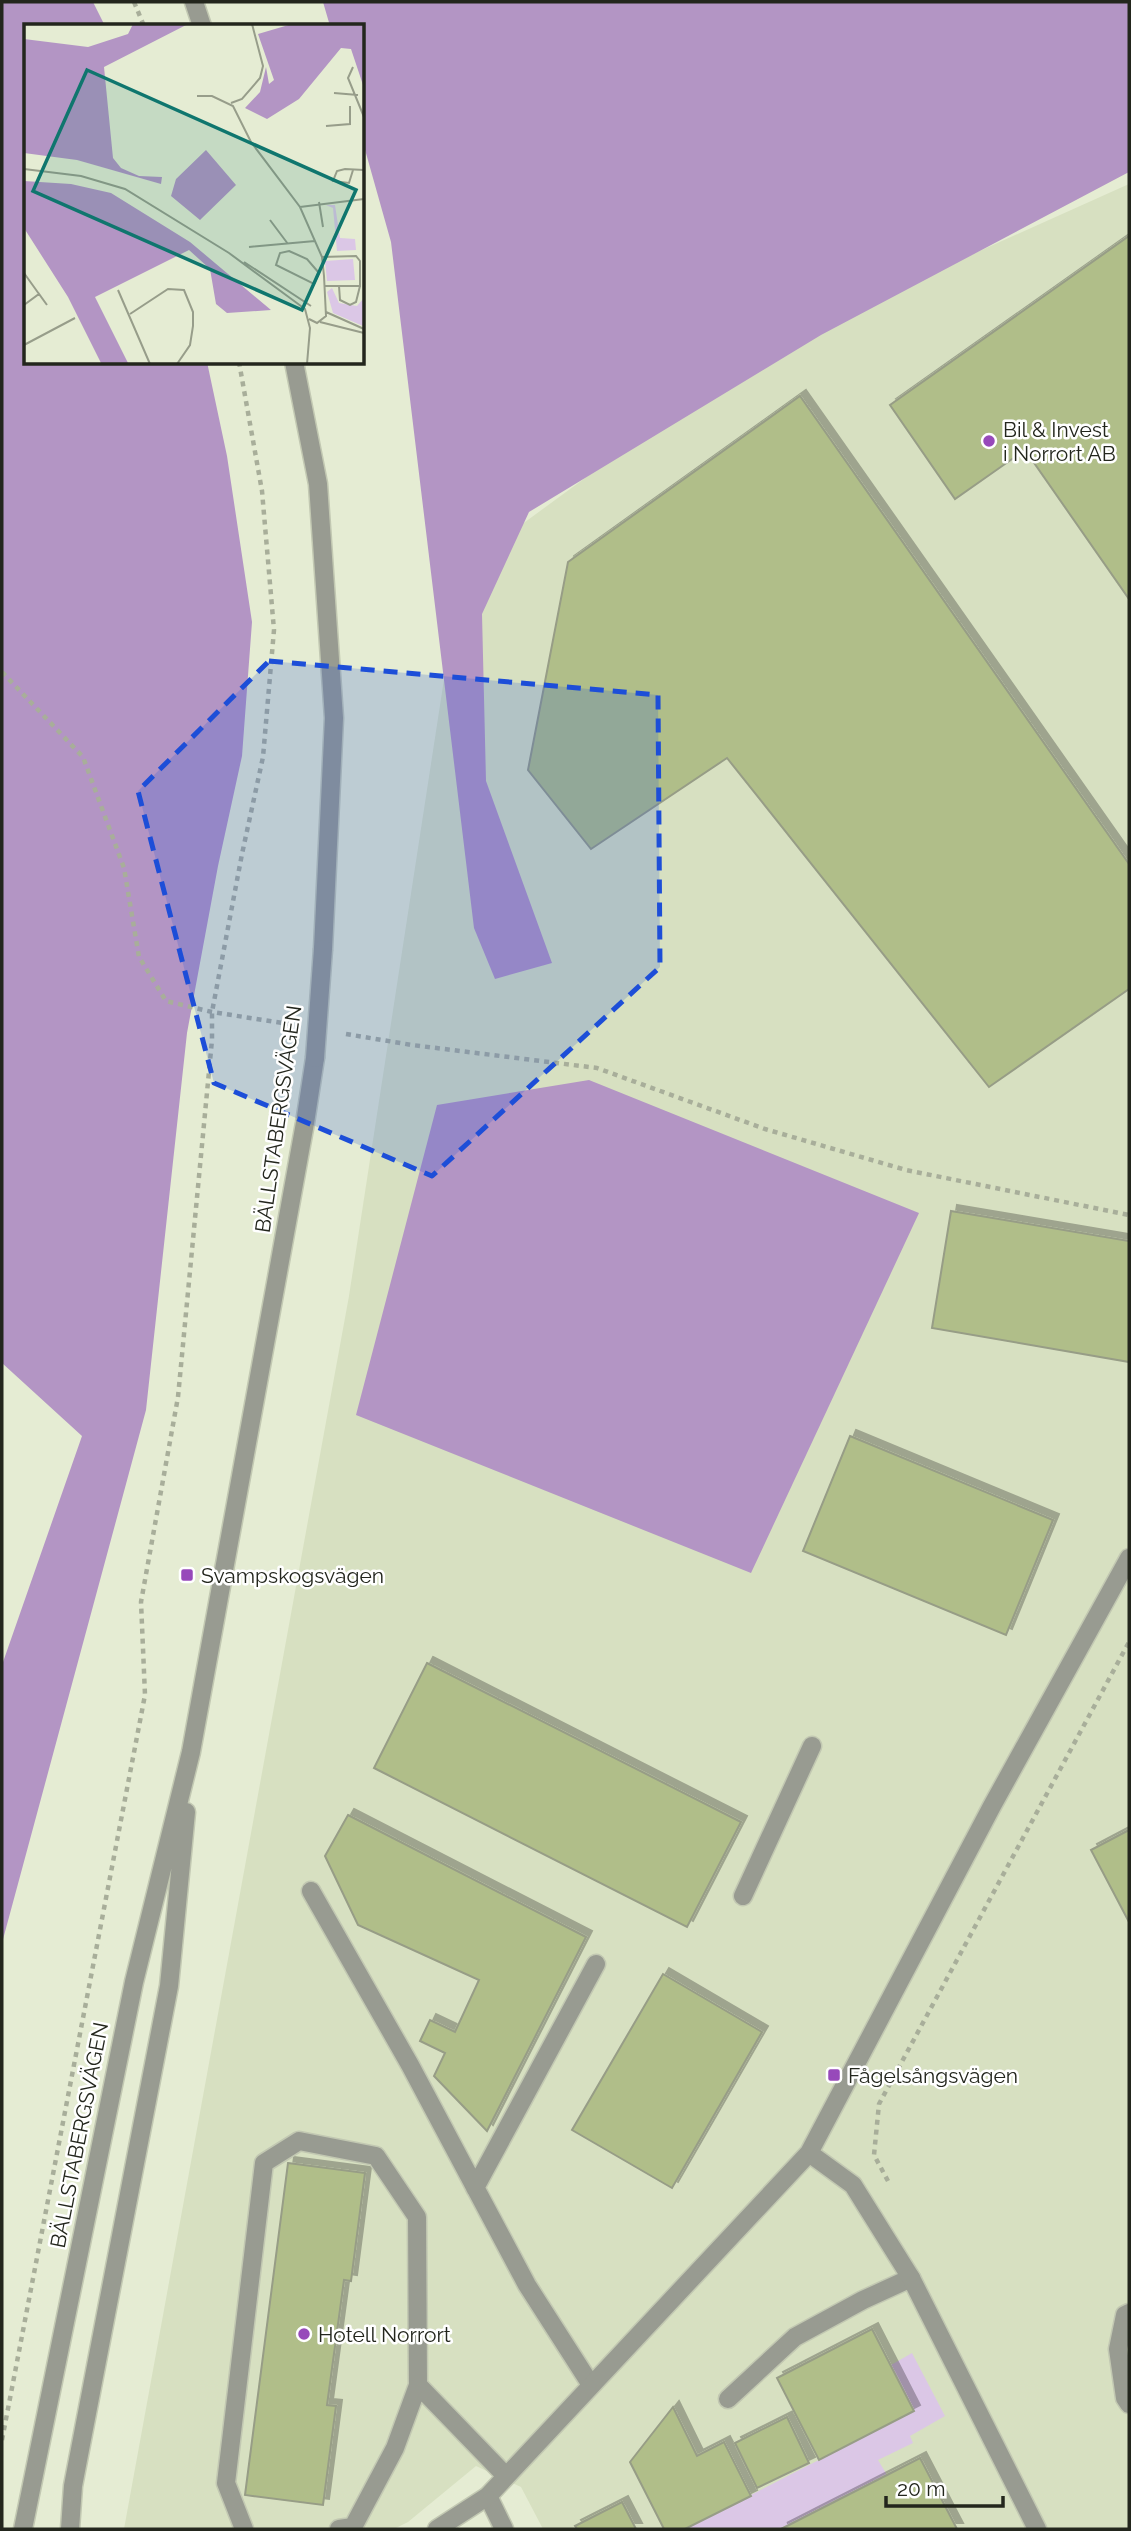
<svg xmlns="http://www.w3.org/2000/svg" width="1131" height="2531" font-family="Raleway,sans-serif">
	<defs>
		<filter id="shadow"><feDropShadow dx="6" dy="-6" stdDeviation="0" flood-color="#0004"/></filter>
	</defs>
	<rect width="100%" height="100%" fill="#e5ecd3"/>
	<path fill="#d7e0c1" d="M1129,184V2529H543L521,2487L476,2466L408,2522L394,2529H124L349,1296L461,569L761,349Z"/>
	<path fill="#dbc7e6" d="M912,2353L945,2416L910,2436L913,2443L878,2460L887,2475L781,2529H685L914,2411L891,2365Z"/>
	<path fill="#b395c4" d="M2,2H93L105,26H26V362H207L227,456L252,622L242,756L218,866L187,1033L146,1410L2,1943V1665L82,1436L2,1363Z
		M323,2H1129V172L821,335L529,512L482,614L486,781L552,963L495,979L474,928L391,242L362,139V26H330Z
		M589,1080L919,1213L751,1573L356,1415L437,1105Z"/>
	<path fill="#b0be89" stroke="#979d86" stroke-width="2" filter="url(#shadow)" d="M1129,236V599L1025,450L955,499L890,405Z
		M800,396L1129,864V989L989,1087L727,758L591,849L528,770L568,562Z
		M951,1211L1129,1241V1362L932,1328Z
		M850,1436L1053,1520L1006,1635L803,1551Z
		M427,1663L741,1822L687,1927L374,1768Z
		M348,1815L586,1937L487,2131L434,2076L445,2053L420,2041L430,2020L455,2032L479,1980L358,1925L325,1856Z
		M1129,1830V1922L1091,1850Z
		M663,1974L762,2032L672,2188L572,2130Z
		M288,2163L365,2173L351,2281L344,2280L327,2405L336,2406L323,2505L245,2495Z
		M872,2329L914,2411L819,2460L777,2378Z
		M673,2407L697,2456L724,2442L751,2496L685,2529H664L630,2462Z
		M787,2417L809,2463L757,2488L735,2443Z
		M920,2458L957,2529H781L887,2475Z
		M622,2502L636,2529H577L575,2526Z"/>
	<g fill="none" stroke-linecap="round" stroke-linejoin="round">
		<g stroke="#c2c8b2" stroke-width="21">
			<path id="service" d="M311,1891L410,2065L527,2285L591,2385
				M743,1896L812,1746
				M475,2188L596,1964
				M1129,2313L1125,2315L1118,2349L1125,2398L1129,2404
				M418,2385L505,2475
				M728,2399L795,2337L863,2300L911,2278
				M488,2496L504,2529
				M244,2529L226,2483L264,2163L299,2141L376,2156L417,2217L418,2385L395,2448L353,2527L339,2529"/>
		</g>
		<g stroke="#c2c8b2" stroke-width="21">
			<path id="minor" d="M809,2153L853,2185L911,2278L1037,2529
				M437,2529L488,2496L809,2153L992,1806L1129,1558"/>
		</g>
		<g stroke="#c2c8b2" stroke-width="21">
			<path id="tertiary" d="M194,2L202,26
				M294,362L318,484L334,718L323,949
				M23,2529L134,1982L191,1752L305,1123L315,1058
				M70,2529L73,2486L169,1986L186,1812"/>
		</g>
		<path stroke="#a8ae9a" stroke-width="4.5" stroke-dasharray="5 5" stroke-linecap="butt" d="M134,2L144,26
			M2,672L83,757L124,868L139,957L166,1001L212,1012L289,1024
			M346,1034L412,1045L597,1068L765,1129L906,1170L1129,1215
			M888,2181L874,2155L879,2104L1129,1642
			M2,2440L145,1695L141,1602L178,1397L212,1040V1012L242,854L263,757L274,630L262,491L239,362"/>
		<use href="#service" stroke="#989b91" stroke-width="18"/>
		<use href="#minor" stroke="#989b91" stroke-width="18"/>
		<use href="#tertiary" stroke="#989b91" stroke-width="18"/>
		<g stroke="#c2c8b2" stroke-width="21" stroke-linecap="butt">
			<path id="tertiary-bridge" d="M315,1058L323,949"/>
		</g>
		<use href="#tertiary-bridge" stroke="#989b91" stroke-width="18"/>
	</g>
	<path fill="#1d4ed8" fill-opacity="0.2" stroke="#1d4ed8" stroke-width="5" stroke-dasharray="14 9" stroke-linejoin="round" d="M269,661L658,695L660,967L432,1176L214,1083L138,791Z"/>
	<g fill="#9749ba" stroke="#fff" stroke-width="2.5">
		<circle cx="989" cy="441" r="7"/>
		<rect x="180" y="1568" width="14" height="14" rx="3.5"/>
		<rect x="827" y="2068" width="14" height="14" rx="3.5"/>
		<circle cx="304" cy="2334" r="7"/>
	</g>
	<g text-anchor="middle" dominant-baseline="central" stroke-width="5" stroke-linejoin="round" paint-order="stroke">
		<g font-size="21" fill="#23261d" stroke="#fff" text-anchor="start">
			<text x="1003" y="429">Bil &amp; Invest<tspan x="1003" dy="24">i Norrort AB</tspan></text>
			<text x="201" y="1575">Svampskogsvägen</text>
			<text x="848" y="2075">Fågelsångsvägen</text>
			<text x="318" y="2334">Hotell Norrort</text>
		</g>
		<g font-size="21" fill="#23261d" stroke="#fff">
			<text transform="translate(278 1119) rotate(-82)">BÄLLSTABERGSVÄGEN</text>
			<text transform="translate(79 2135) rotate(-79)">BÄLLSTABERGSVÄGEN</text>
		</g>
	</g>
	<g transform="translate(24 24)">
		<rect width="340" height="340" fill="#e5ecd3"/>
		<path d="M302,181H311L316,214L331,215L332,226L313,227L309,184ZM329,235L331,256L303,257L301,237ZM308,264L315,279L333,282L339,275V302L309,289L303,268Z" fill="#dbc7e6"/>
		<path d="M109,0H164L80,43L89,134L97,144L115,152L138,153L137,160L53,136L0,129V15L64,23L104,10ZM268,0H339V61L327,25L317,24L275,75L243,95L221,84L236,68L242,43L245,60L250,56L234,10ZM182,126L212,161L176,196L147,172L152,155ZM0,157L47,160L87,169L166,218L247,286L203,289L192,280L186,245L165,226L71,273L104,339H77L44,273L0,204Z" fill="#b395c4"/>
		<path fill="none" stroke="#979d8a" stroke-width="2" d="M329,43L324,54L340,93M310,69L334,71M173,72H188L209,82L227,118L276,183L298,233L300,252L302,292L293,299L285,295M207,79L218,75L236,54L239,42L228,0M302,102L326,100V82M0,145L57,152L101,165L205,229L281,285L286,304L283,340M329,146L325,159L309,157L313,147L321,145L340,146M295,178L299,203M276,183L340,175M246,196L264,220M225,223L291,217M265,227L283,235L295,249L290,260L252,241L256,229ZM298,233L332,232L336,237V262H300M220,238L287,282M0,249L15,270M315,262L316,276L326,281L332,278L336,262M94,266L126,340M0,281L15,270L23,281M302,288L340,305M106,290L144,265L160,266L169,288V302L166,321L153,340M296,298L340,309M0,321L51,294"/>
		<path fill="#0f766e" fill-opacity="0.15" stroke="#0f766e" stroke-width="3.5" d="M63,46L332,166L278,286L9,167Z"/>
		<rect width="340" height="340" fill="none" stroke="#23261d" stroke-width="3.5"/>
	</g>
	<rect width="1131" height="2531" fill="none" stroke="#23261d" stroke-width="7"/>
	<path d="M886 2496v10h117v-10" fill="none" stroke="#23261d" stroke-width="3.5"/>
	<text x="897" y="2496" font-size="21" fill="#23261d" stroke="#ffffff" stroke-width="5" paint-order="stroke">20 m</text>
</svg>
